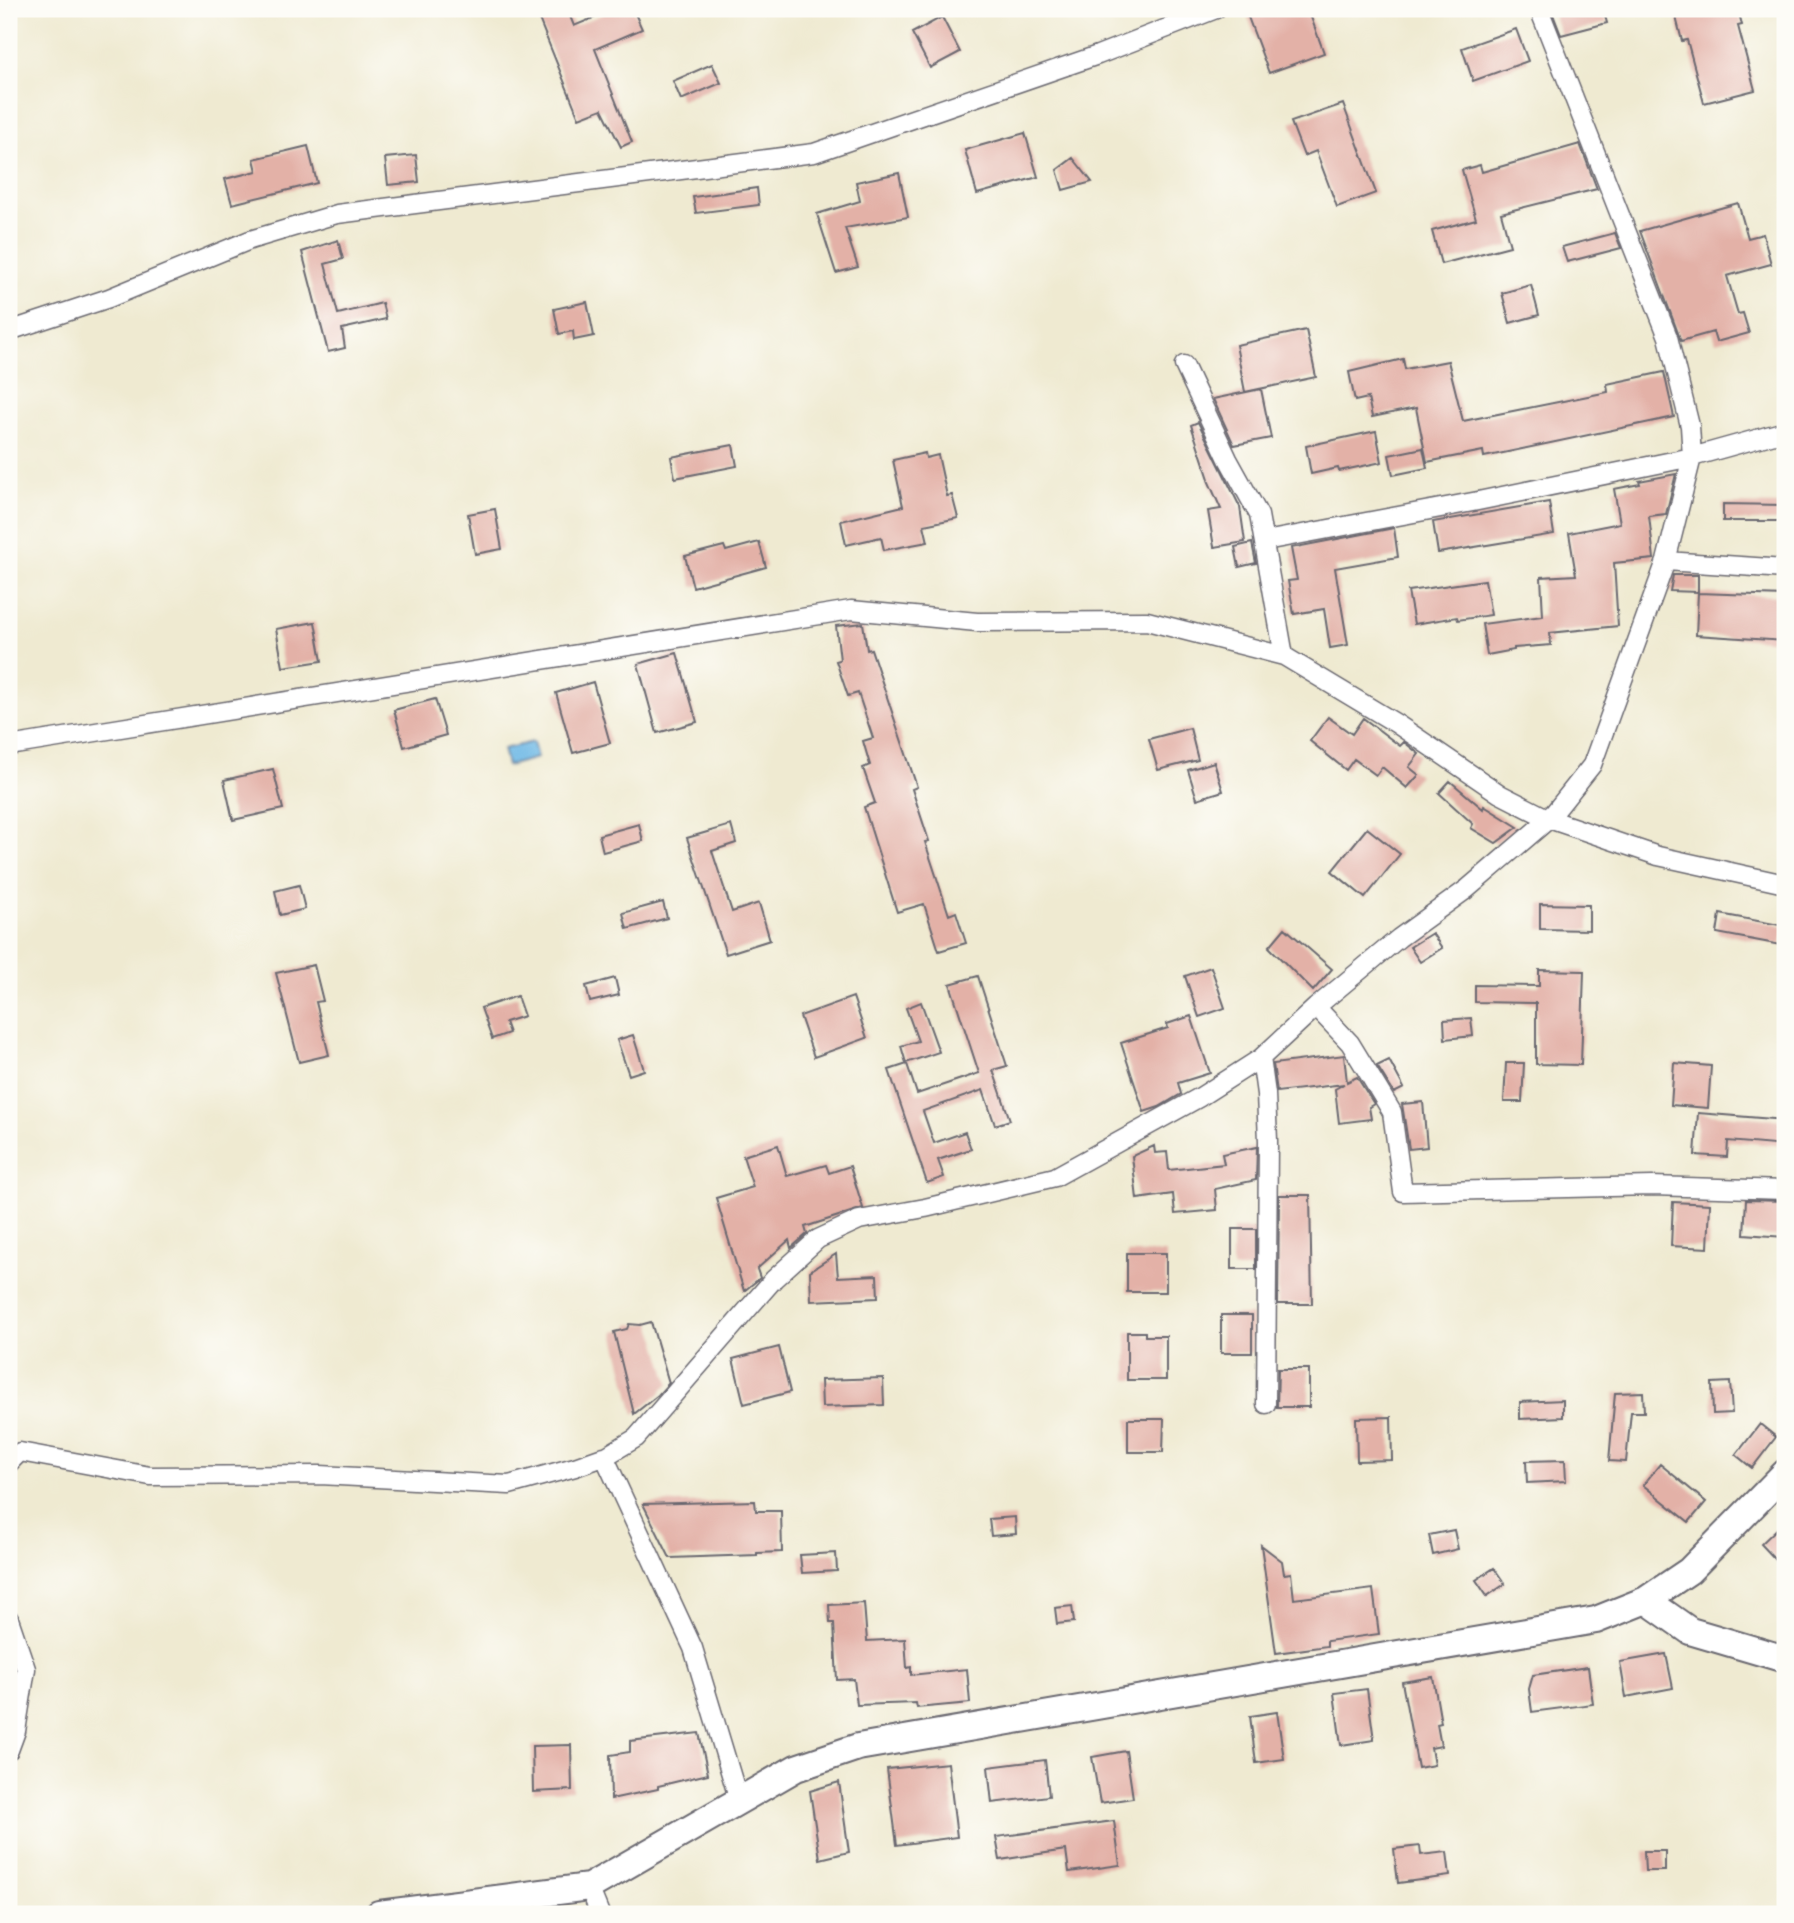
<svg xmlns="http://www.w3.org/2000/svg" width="1794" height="1923" font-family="'Playpen Sans',sans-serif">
	<rect width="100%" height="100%" fill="#fdfcf7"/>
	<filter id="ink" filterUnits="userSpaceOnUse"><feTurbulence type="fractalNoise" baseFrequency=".0143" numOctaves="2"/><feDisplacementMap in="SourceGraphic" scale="14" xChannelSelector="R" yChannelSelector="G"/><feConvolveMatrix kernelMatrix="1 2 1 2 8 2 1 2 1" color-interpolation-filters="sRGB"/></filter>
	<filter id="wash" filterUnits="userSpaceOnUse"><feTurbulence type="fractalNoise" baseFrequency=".00686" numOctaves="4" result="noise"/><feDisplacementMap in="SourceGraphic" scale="28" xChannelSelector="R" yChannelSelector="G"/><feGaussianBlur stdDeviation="1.57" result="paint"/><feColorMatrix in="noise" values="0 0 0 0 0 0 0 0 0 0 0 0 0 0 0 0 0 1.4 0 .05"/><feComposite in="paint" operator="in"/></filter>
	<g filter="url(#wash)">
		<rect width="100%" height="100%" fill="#efead1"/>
		<path fill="#6cb7e5" stroke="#476c90" stroke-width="2" d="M533,742L537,758L507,766L503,749Z"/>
		<g id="blocks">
			<path fill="#e3b1a7" d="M550,9H567L574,26L615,9H633L642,29L595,49L632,142L621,147L602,109L579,118L537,14Z
				M1245,9H1308L1324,53L1269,73Z
				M1551,9H1603L1607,23L1561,35Z
				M1674,9H1738L1742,25L1738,26L1755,90L1704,103L1687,40L1682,41Z
				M942,17L960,52L930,68L912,33Z
				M1516,29L1528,61L1473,81L1462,48Z
				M712,64L721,83L681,100L673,81Z
				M1343,104L1376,193L1337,207L1316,151L1304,156L1291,122Z
				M1025,133L1038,177L977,194L965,150Z
				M1580,144L1597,189L1501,213L1510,246L1441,264L1432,231L1476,219L1462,170L1480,165L1482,172Z
				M308,146L317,183L232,204L225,179L257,171L254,159Z
				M416,155L419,182L388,185L385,158Z
				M1073,158L1092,182L1063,190L1057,170Z
				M899,173L908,217L845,228L858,267L836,273L817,214L860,201L856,182Z
				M757,188L759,205L696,213L693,197Z
				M1738,203L1748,238L1763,234L1771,264L1727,276L1738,314L1743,313L1749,333L1716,342L1713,332L1681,341L1640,231Z
				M1615,233L1621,248L1567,262L1562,247Z
				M338,240L343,259L325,264L338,314L382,303L386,319L342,329L345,348L328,352L302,252Z
				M1531,285L1539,315L1510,323L1502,293Z
				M587,302L594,336L574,340L573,331L559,334L554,309Z
				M1306,330L1316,377L1245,392L1236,345Z
				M1403,359L1405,369L1448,361L1463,421L1608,392L1607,384L1664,372L1674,417L1484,457L1483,451L1427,462L1416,408L1372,417L1368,398L1355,401L1349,372Z
				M1261,389L1271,438L1234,445L1213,399Z
				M1198,422L1240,507L1245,542L1214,547L1208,511L1221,509L1208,480L1209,479L1191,425Z
				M1376,431L1382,462L1339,471L1338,468L1311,474L1306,446Z
				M733,445L737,466L675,478L671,457Z
				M1423,448L1427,468L1393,475L1389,455Z
				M925,453L926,458L938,455L947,496L952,495L958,518L924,525L928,542L884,550L881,537L846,545L841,521L903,506L893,460Z
				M1676,474L1666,514L1649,516L1654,559L1614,563L1618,626L1550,633L1551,645L1514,648V650L1487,655L1482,624L1543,616L1541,577L1576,575L1569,533L1620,523L1614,489L1640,484L1639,481Z
				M1549,502L1554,534L1438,553L1433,522Z
				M1723,504L1785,505V521H1723Z
				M495,509L502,549L475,554L468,514Z
				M1394,528L1398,557L1335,568L1348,645L1330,648L1324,609L1294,614L1288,581L1297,580L1291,548Z
				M759,542L766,567L693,587L685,556L724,546L726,551Z
				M1252,543L1256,563L1239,567L1235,547Z
				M1673,575H1698V592L1670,591Z
				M1485,580L1491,615L1458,620L1457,617L1414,624L1408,591Z
				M1698,593L1785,596V641L1696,635Z
				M315,622L322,661L283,667L276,629Z
				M863,623L867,650L871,649L917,787L912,789L929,841L925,842L949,915L956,912L966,943L939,951L924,904L897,912L864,807L875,803L863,768L870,765L863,741L873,738L858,693L848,696L836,661L840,660L836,626Z
				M677,653L697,722L657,733L638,664Z
				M593,682L610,743L573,753L556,693Z
				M435,699L446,735L404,747L394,710Z
				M1328,717L1352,734L1363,718L1400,746L1404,742L1419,754L1409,767L1419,775L1407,788L1382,767L1376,775L1354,759L1346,770L1310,741Z
				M1190,728L1198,760L1158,770L1149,739Z
				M1214,762L1223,791L1197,799L1188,770Z
				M273,769L283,809L233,820L224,780Z
				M1450,781L1483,809L1484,806L1518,827L1496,843L1471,828L1473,824L1439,793Z
				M639,824L643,841L603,852L599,835Z
				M731,825L736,843L712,851L732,912L759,903L770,940L726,954L687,838Z
				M1367,828L1400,854L1365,898L1332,871Z
				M299,885L305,909L280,915L275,891Z
				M663,902L667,918L627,929L623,913Z
				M1540,904L1589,905V930L1540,929Z
				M1720,914L1785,926L1781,945L1717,933Z
				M1285,928L1332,969L1313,991L1269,947Z
				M1432,933L1442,948L1420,962L1410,947Z
				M314,965L323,1001L316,1002L329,1055L299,1062L276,973Z
				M1211,967L1225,1008L1199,1017L1185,976Z
				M1539,970L1584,971L1581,1065L1536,1064V1003L1475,1002V985L1539,986Z
				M978,976L1007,1066L993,1070L1010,1120L995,1125L983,1090L923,1111L934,1143L965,1132L971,1149L938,1160L944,1177L927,1183L889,1070L907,1064L917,1094L979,1073L950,984Z
				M615,978L619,995L590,1002L586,986Z
				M517,996L524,1016L505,1022L509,1033L492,1039L481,1008Z
				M853,997L867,1038L814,1057L800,1016Z
				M921,1002L939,1052L906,1063L901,1046L918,1041L906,1008Z
				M1191,1016L1210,1073L1178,1083L1181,1094L1159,1107L1144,1112L1121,1043L1168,1028L1167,1024Z
				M1471,1018L1473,1036L1445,1039L1444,1020Z
				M633,1035L644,1070L629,1075L617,1040Z
				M1344,1055L1347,1082L1357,1077L1374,1104L1369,1107L1371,1119L1339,1123L1335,1089L1344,1084L1277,1092L1273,1064Z
				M1389,1060L1404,1088L1394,1093L1377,1066Z
				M1506,1063H1524L1522,1102H1504Z
				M1674,1063L1711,1066L1708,1108L1671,1105Z
				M1423,1102L1427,1147L1409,1149L1402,1104Z
				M1698,1113L1785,1120V1146L1728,1141L1727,1157L1695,1155Z
				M778,1145L787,1176L826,1165L829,1173L850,1166L863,1208L805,1227L807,1234L791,1248L789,1240L757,1269L760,1278L744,1291L716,1198L753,1187L743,1156Z
				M1154,1146L1155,1153L1167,1152L1169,1170L1224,1164L1222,1154L1257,1147L1256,1180L1215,1189L1217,1210L1175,1214L1173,1194L1137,1199L1132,1156Z
				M1279,1195H1310L1312,1304H1278Z
				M1746,1200L1785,1201V1237L1744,1234Z
				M1673,1202L1710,1204L1708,1248L1671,1246Z
				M1232,1229H1256V1269H1232Z
				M1127,1253H1166V1292H1127Z
				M836,1254L838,1277L877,1275L878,1298L811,1301L810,1271Z
				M1221,1315H1252V1353H1221Z
				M651,1322L669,1383L658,1395L634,1414L614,1332L627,1329L629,1324L640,1325Z
				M1127,1332H1145V1336H1166V1380H1127Z
				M779,1347L790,1392L744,1404L733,1359Z
				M1278,1369H1309V1407H1277Z
				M883,1378L884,1405L822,1407L821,1380Z
				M1730,1382L1732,1413L1713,1414L1712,1383Z
				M1643,1392L1644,1412H1631L1626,1462L1609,1461L1615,1393Z
				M1563,1400V1417L1520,1419V1402Z
				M1391,1417L1392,1460L1357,1461L1356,1418Z
				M1128,1419H1164L1163,1452H1128Z
				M1760,1424L1776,1437L1752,1468L1736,1455Z
				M1565,1460L1566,1481L1527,1483L1526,1461Z
				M1660,1464L1706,1502L1689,1522L1643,1485Z
				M755,1501L756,1511H781L782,1552L757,1553V1555L670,1558L643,1504Z
				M1015,1517L1016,1534L991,1536L989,1519Z
				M1785,1521V1551L1776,1560L1761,1544Z
				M1454,1530L1458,1549L1433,1555L1429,1535Z
				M1261,1545L1282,1561L1284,1574L1291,1573L1294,1599L1373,1589L1379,1634L1327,1641V1646L1276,1653Z
				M836,1553L837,1571L802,1573L800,1555Z
				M1494,1568L1505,1584L1487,1596L1476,1580Z
				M864,1603L867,1641L905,1639L907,1668L911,1667V1675L967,1669L970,1703L917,1708L916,1703L857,1705L854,1679L837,1680L834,1623H830L829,1605Z
				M1072,1606L1074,1622L1057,1624L1055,1608Z
				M1666,1654L1673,1688L1626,1697L1620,1662Z
				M1588,1667L1593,1704L1532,1712L1529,1689L1533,1675Z
				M1433,1677L1441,1723L1437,1724L1441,1746L1431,1748L1434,1765L1418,1768L1402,1682Z
				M1367,1689L1374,1740L1341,1745L1334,1693Z
				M1277,1712L1284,1759L1256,1763L1250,1716Z
				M699,1733L708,1774L658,1786V1789L611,1799L610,1755L630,1752V1741Z
				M571,1745L572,1790L533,1792L532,1746Z
				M1126,1751L1133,1798L1100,1803L1092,1757Z
				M1045,1760L1049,1796L992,1803L988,1767Z
				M948,1763L957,1837L897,1845L887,1769Z
				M839,1782L849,1852L820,1859L810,1791Z
				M1114,1821L1120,1865L1069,1872L1066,1850L1000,1860L996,1837Z
				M1420,1846L1421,1855L1447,1852L1450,1876L1398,1883L1394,1849Z
				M1644,1851H1665V1871H1645Z"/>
		</g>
	</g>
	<g filter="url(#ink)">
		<use href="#blocks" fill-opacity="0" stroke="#6a6870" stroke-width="2"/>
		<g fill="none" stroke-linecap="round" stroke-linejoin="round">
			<g stroke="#6a6870" stroke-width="21">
				<path id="street" d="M9,331L109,298L250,240L337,214L814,153L1098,55L1216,9
					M1184,365L1228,459L1259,515L1284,656
					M1265,541L1478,501L1692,457L1785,431
					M1666,561L1785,569
					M9,746L851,610L977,622L1147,621L1284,656L1397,724L1500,794L1549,819L1658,856L1785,884
					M1316,1007L1350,1043L1392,1112L1403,1192L1652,1186L1785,1190
					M1261,1058L1266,1094L1268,1141L1266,1404
					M604,1456L693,1648L739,1801
					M9,1463L20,1452L150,1476L320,1475L509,1485L575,1467L606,1456L636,1438L774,1279L818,1239L859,1220L925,1208L1055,1177L1200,1097L1261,1058L1316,1007L1399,938L1467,889L1549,819L1592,765L1666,561L1692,457L1690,426L1668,337L1539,9
					M9,1619L26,1669L16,1731L9,1750
					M589,1887L600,1914"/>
			</g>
			<g stroke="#6a6870" stroke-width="30">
				<path id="secondary" d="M1646,1600L1690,1631L1785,1659
					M379,1914L589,1887L796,1768L858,1747L1596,1620L1646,1600L1689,1571L1785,1473"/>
			</g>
			<use href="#street" stroke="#fff" stroke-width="18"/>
			<use href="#secondary" stroke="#fff" stroke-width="26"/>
		</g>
	</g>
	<rect width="1794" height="1923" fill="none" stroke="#fdfcf7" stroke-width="35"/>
</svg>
